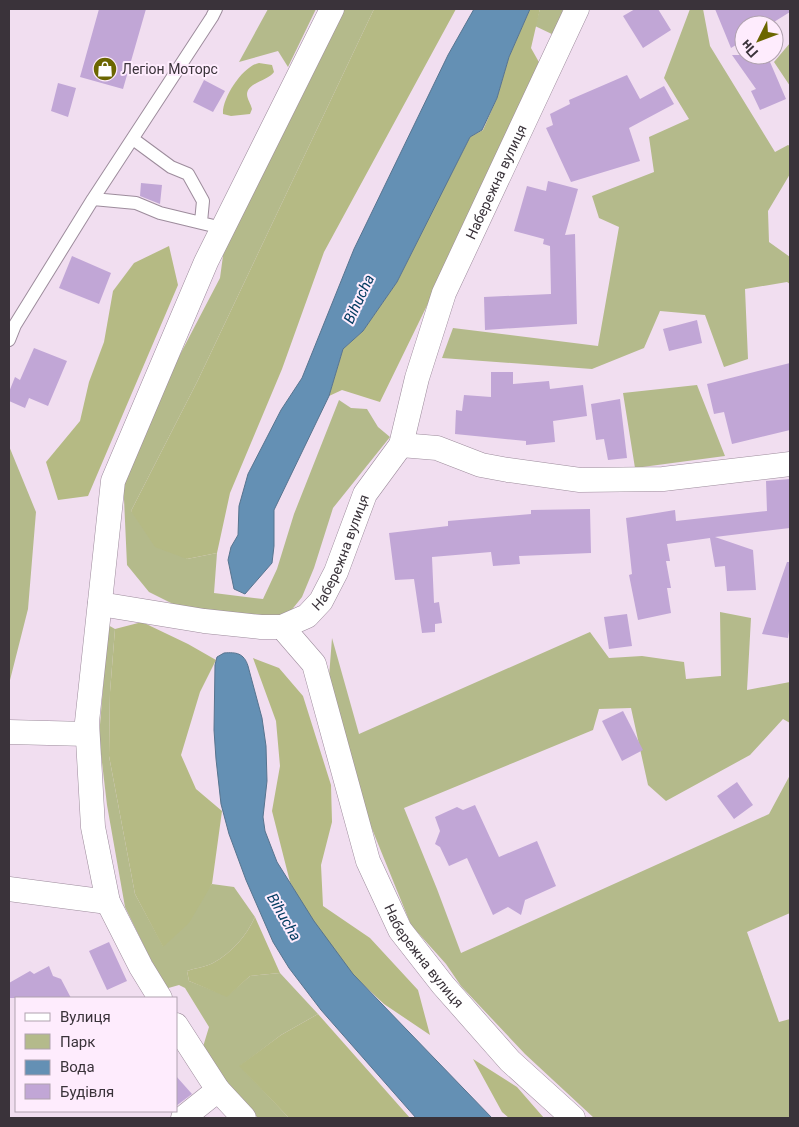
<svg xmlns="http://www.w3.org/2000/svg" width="799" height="1127" font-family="Roboto,sans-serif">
	<rect width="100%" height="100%" fill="#f1def0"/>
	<path fill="#b4ba8b" d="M268,9H316L288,67L278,51L239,62Z
		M340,9H374L197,382L131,511L187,559L217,553L214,593L263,599L277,569L294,514L339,400L351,408L367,409L378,427L390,437L333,508L314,568L302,597L290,612L274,617L189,612L149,592L127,565L123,477L149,414L220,278L225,241Z
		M540,9H563L556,36L535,26Z
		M690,9H703L710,46L775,152L788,145L790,146V174L768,211L769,242L790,257V284L787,282L745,289L748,359L724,367L705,315L660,311L644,348L592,369L442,358L453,328L598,346L619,227L599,218L592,196L654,172L649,137L689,119L664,78Z
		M790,43V86L774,62Z
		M697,385L725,456L635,468L623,393Z
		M9,446L36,512L28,609L9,684Z
		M720,612L751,618L747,690L790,682V723L783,719L750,755L666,801L648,785L631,708L599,709L593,730L404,808L437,889L461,953L769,814L790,775V913L747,932L779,1022L790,1019V1118H594L525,1054L461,986L446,964L411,925L370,824L329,677L332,638L359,734L590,632L609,658L642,656L684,662L686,679L721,676Z
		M108,625L115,629L110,692L109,756L135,894L163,946L212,884L234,887L255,917C246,936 233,952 213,963C206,967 195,968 187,971L189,981L227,996L250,976L280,973L318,1014L281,1035L240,1066L289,1118H258L205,1057L202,1050L209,1027L185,988L179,985L165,989L125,907L107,805L99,737Z"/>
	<path fill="#b5ba84" d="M374,9H456L324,252L282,369L230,493L217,553L187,559L155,547L131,511L197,382Z
		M530,9H540L531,48L540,64L458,242L380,402L342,390L329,396L343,349L363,331L397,282L470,137L483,130L497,98L509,57Z
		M259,63L272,65L274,72C268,81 248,82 247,94C247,99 251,104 252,109L250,114L231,116L223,114C222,98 243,66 259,63Z
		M169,246L178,285L88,496L58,500L46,462L80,421L89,382L104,342L113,291L134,263Z
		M142,622L188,644L216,660L200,692L181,755L196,789L222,811L212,884L189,923L163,947L135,894L109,756L110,692L115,629Z
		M253,658L279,668L303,696L331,785L332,822L321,865L323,906L370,938L418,990L430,1035L384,1004L325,949L290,882L272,811L280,766L276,721Z
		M255,917L280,973L250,976L227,997L189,981L187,971C195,968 206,967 213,963C233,952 246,936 255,917Z
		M318,1014L410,1118H289L239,1066L281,1035Z
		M473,1059L517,1087L544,1118H509L502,1112Z"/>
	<path fill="#6490b4" stroke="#57748f" d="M474,9H530L509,57L497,98L482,130L470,137L397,282L363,331L343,349L329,396L274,510V546L272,563L245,594L234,589L228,560L231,547L238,535L239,506L248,474L281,410L302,378L354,249L448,55Z
		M224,653C236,652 244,653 248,666L262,718L266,746L267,781L263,817L265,831L277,862L314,921L353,974L492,1118H416L321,1010L289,968L273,942L246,880L229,834L221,804L216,759L214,730L215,665L217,657Z"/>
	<path fill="#c1a6d6" d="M99,9H146L123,89L80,77Z
		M635,9H658L671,30L643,48L623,16Z
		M715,9H790V12L769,25H744V40L731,48Z
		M732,55H767L786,99L760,110L751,91L756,89Z
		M627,75L640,99L664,86L674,104L629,128L640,161L571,182L546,128L553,125L550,114L570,104L569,100Z
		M204,80L225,91L213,112L193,102Z
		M58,83L76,88L68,117L51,111Z
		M548,181L578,189L565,235L575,234L577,324L485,330L484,297L551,294L550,246L543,244L544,239L514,231L527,186L546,191Z
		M141,183L162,185L160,204L140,196Z
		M72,256L111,273L99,304L59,288Z
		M697,320L702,343L669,351L663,329Z
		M34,348L67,361L48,406L29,398L25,408L9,401V392L15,377L20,380Z
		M790,363V430L732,444L724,412L714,414L707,384Z
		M491,372H513V384L549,381L550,389L583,385L587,416L553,421L555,442L526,445V441L455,434L456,410L462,411L464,395L491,397Z
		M620,399L627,458L608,460L604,439L596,440L591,404Z
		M790,479V528L715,537L753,550L756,590L727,591L725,566L715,567L710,538L667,544L670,561H666L671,588H667L671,613L638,620L629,575L632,574L626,518L675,510L676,521L767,511L766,481Z
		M590,509L591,553L519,556L520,564L493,566L491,552L432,557L434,603L439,602L442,623L435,624V632L422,633L414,579L395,580L389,533L448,526V521L531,514V510Z
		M787,562H790V624L788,638L762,634Z
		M627,614L632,646L609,649L604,617Z
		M623,711L643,750L622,761L602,721Z
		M737,782L753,805L734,819L717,796Z
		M475,805L499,857L537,841L556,886L525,900L521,915L508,907L493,915L467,858L449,866L440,847L435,844L440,831L435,817L457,807L463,810Z
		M109,942L127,981L107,990L89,951Z
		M49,966L53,976L61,979L71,998H9V983L30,971L34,974Z
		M176,1076L192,1094L176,1106Z"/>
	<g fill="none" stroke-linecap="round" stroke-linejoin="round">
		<g stroke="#9d8c9c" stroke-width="14">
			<path id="lane" d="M216,9L212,17L93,199L136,203L160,213L222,228
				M133,139L171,167L188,174L203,201L201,222
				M9,340L15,325L93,199"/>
		</g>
		<g stroke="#9d8c9c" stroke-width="25">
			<g id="street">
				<path d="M401,445L437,448L481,465L508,470L580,480L663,479L790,464"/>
				<path id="s1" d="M100,604L204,621L261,627H282L307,616L321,601L336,572L365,494L401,445L417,378L444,293L577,9"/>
				<path id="s2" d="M282,627L314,664L368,861L400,930L443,985L510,1061L573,1118"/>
				<path d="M9,732L87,734"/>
				<path d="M9,889L108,902"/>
				<path d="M160,998L141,967L108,902L93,827L87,722L113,481L206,262L332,9"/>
				<path d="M176,1025L218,1090L244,1118"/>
				<path d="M183,1118L218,1090"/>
			</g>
		</g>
		<use href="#lane" stroke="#fff" stroke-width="12"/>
		<use href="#street" stroke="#fff" stroke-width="24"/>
	</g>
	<defs>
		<g id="shop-disc" transform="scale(1.25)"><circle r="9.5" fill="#6b6600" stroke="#feecfd"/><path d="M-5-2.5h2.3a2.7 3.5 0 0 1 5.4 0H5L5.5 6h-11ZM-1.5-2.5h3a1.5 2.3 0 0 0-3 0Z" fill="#fff"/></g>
	</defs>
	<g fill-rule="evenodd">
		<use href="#shop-disc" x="105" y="69"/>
	</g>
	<g text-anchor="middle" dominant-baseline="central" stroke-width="4" stroke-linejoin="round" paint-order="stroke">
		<g font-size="14" fill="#3a333a" stroke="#feecfd" text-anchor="start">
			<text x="122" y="69">Легіон Моторс</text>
		</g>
		<g font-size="14" fill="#3a333a" stroke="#feecfd">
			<text stroke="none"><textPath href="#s1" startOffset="689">Набережна вулиця</textPath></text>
			<text stroke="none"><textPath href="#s1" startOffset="284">Набережна вулиця</textPath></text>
			<text stroke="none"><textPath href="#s2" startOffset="364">Набережна вулиця</textPath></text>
		</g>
		<g font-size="15" font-style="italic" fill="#043d61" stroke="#feecfd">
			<text transform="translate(359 299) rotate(-65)">Bihucha</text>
			<text transform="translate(284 917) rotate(60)">Bihucha</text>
		</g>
	</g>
	<rect width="799" height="1127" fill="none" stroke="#3a333a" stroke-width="20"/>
	<rect x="15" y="997" width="162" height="115" fill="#feecfd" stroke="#b0a2af"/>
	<rect x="25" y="1013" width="25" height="8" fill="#ffffff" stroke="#b0a2af"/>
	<text x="60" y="1022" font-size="15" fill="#3a333a">Вулиця</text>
	<rect x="25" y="1034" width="25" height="15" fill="#b4ba8b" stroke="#b0a2af"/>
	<text x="60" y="1047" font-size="15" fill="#3a333a">Парк</text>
	<rect x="25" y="1060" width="25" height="15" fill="#6490b4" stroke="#b0a2af"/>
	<text x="60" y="1072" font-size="15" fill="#3a333a">Вода</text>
	<rect x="25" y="1084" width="25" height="15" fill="#c1a6d6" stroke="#b0a2af"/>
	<text x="60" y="1097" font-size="15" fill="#3a333a">Будівля</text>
	<g transform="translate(759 40) rotate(228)"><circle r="24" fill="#feecfd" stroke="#b0a2af"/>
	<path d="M0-4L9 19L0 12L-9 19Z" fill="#6b6600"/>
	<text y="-8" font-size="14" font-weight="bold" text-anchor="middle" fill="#3a333a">Пн</text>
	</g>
</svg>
